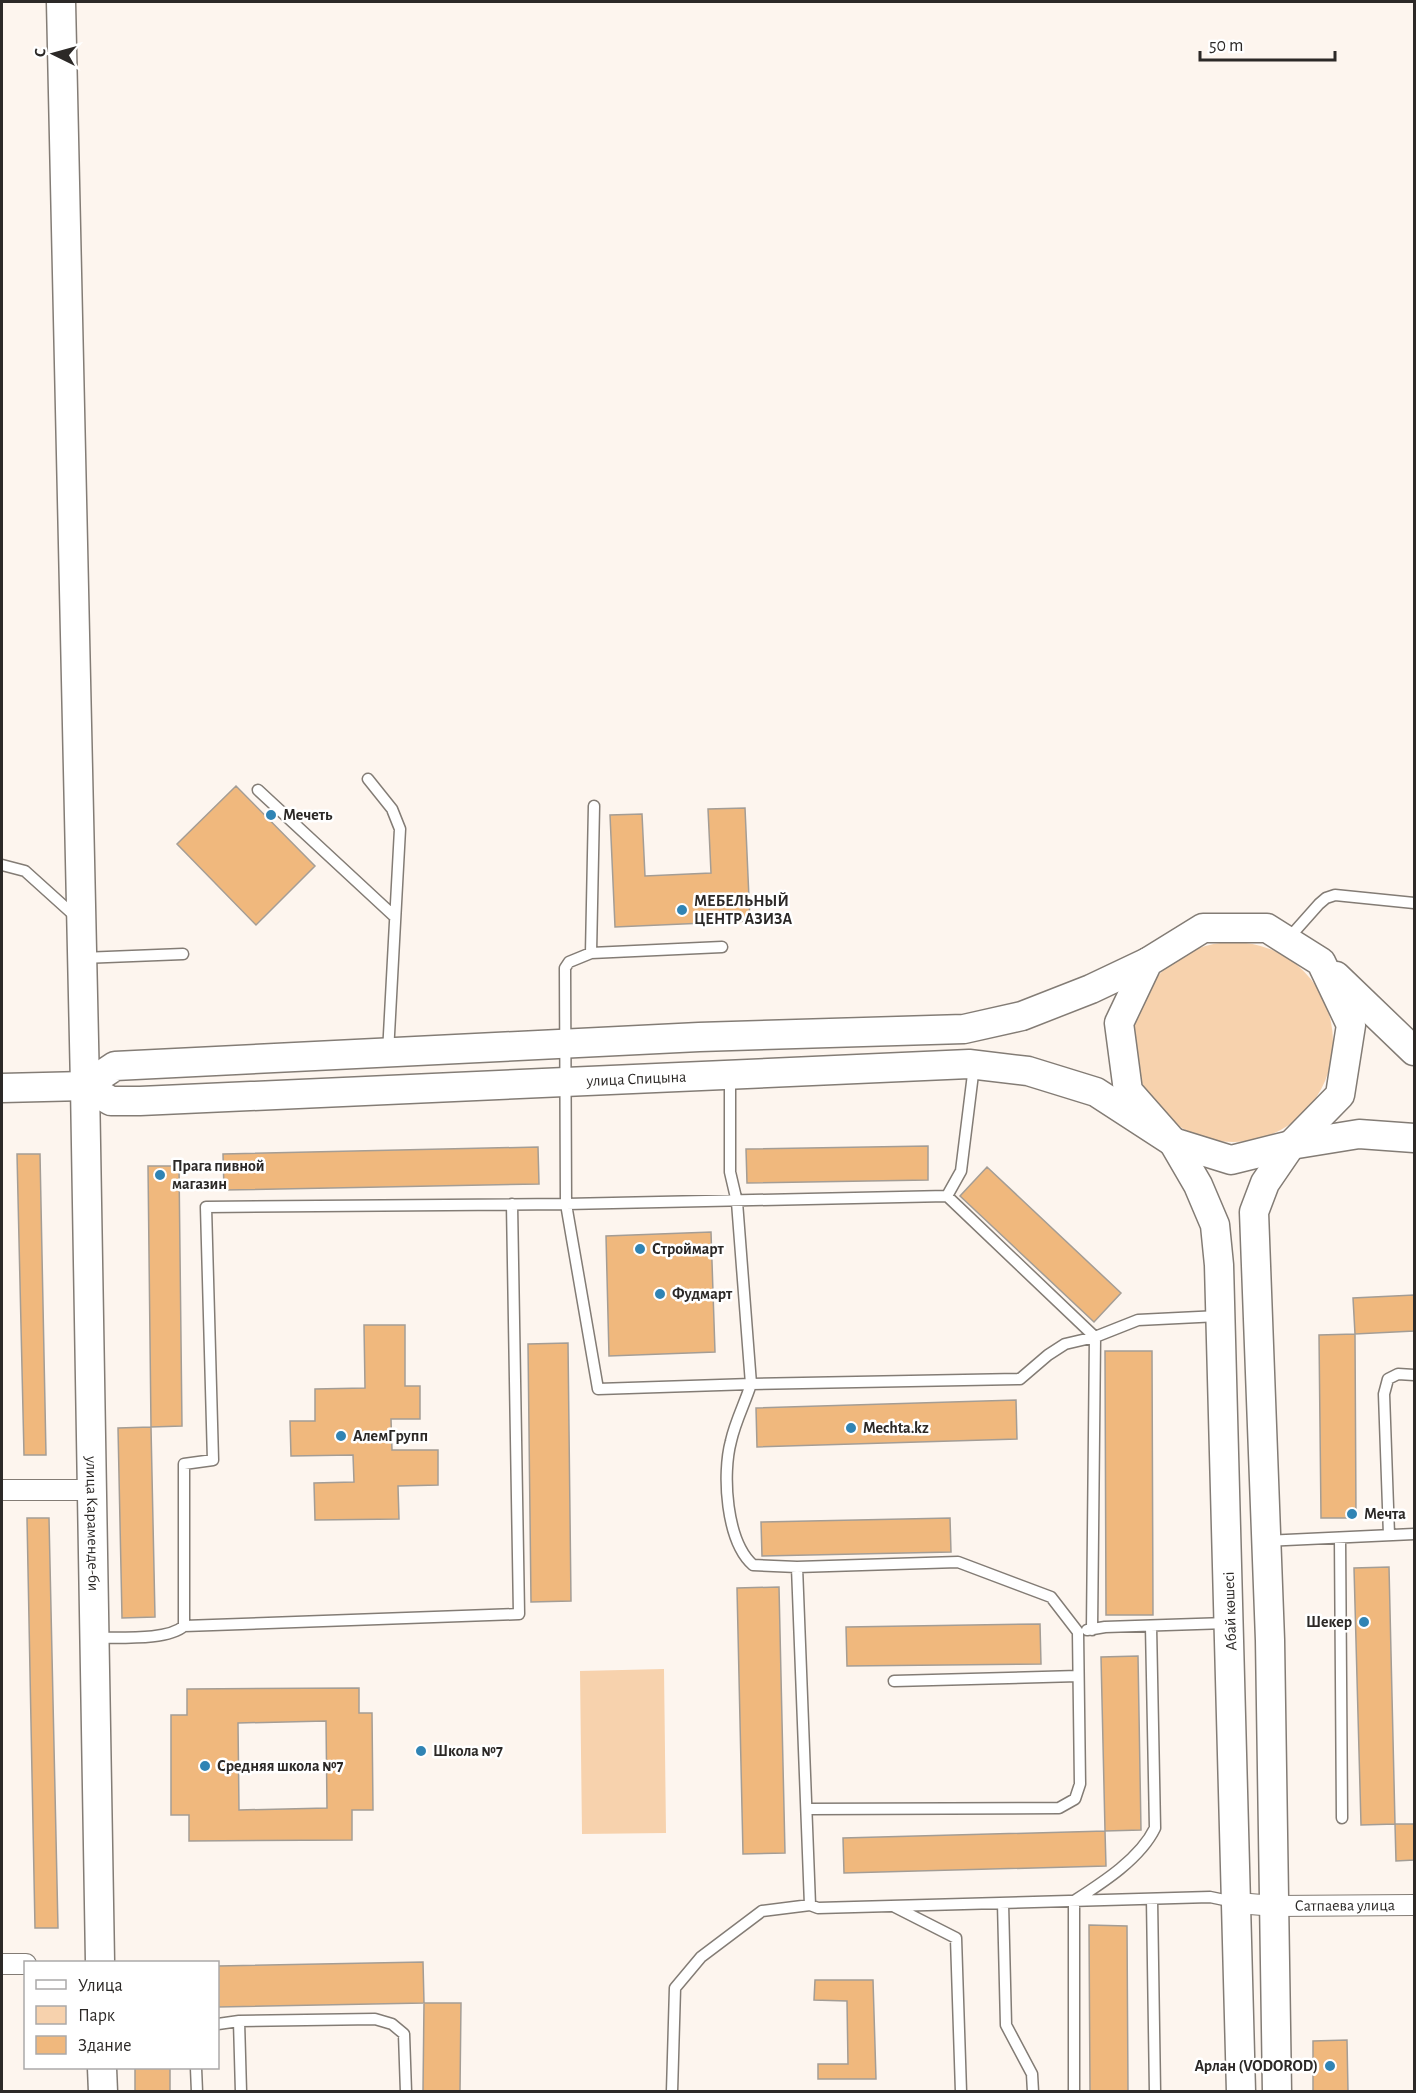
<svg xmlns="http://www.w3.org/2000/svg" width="1416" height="2093" font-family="'Alegreya Sans',sans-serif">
	<rect width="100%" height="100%" fill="#fdf5ee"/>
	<path fill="#f7d2ad" d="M1133 1042a100 100 0 1 1 200 0a100 100 0 1 1-200 0Z
		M664,1669L666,1833L582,1834L580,1671Z"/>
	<path fill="#f0b87d" stroke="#a49d95" stroke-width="1.5" fill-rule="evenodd" d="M236,786L315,866L256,925L177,844Z
		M745,808L750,921L615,927L610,815L642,814L645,876L711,873L708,809Z
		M928,1146V1180L747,1183L746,1149Z
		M538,1147L539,1184L224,1190L223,1154Z
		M17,1154H40L46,1455H24Z
		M148,1166H179L182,1426L151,1427Z
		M987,1167L1121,1293L1094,1322L960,1196Z
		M711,1232L715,1352L609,1356L606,1236Z
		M1414,1295V1331L1355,1334L1353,1298Z
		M364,1325H405V1386H420V1419H391L392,1450H438V1485L398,1486L399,1519L315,1520L314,1483L354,1482L353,1455L291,1456L290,1421H315V1389L365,1388Z
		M1355,1334L1356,1518H1321L1319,1335Z
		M568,1343L571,1601L531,1602L528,1344Z
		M1105,1351H1152L1153,1615H1106Z
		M1016,1400L1017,1439L757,1447L756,1408Z
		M151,1427L155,1617L122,1618L118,1428Z
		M27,1518H49L58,1928H35Z
		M950,1518L951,1552L762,1556L761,1522Z
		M1389,1567L1395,1824L1361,1825L1354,1568Z
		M779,1587L785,1853L743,1854L737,1588Z
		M1040,1624L1041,1664L847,1666L846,1627Z
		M1138,1656L1141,1830L1105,1831L1101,1657Z
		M359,1688V1713H372L373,1810H352V1840L189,1841V1815H171V1715H187V1689ZM326,1721L327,1808L239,1810L238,1723Z
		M1395,1824H1414V1860L1396,1861Z
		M1105,1831L1106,1866L844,1873L843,1838Z
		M1089,1925L1127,1926L1128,2091H1090Z
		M423,1962L424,2003L218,2007V1966Z
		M815,1980H873L876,2079H818V2064H848L847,2001L814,2000Z
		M424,2003H461L460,2091H423Z
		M1347,2040L1348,2091H1313V2041Z
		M135,2067H170V2091H135Z"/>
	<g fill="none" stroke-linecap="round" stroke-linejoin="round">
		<g stroke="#837c75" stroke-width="13">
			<path id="lane" d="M368,779L392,809L400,829L388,1053
				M258,790L395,917
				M2,865L25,871L76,917
				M1287,940L1319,904L1326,898L1335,895L1414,903
				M722,947L591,953L569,962L565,968L566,1204L947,1196L1095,1337
				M591,953L594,806
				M82,958L183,954
				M730,1076V1172L737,1202L751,1384L1020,1379L1048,1355L1065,1344L1095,1337
				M947,1196L961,1171L974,1066
				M1389,1535L1384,1394L1388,1379L1398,1374L1414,1375
				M1340,1538L1342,1818
				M1266,1541L1414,1534
				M184,1626L519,1614L512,1204
				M1087,1630L1105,1627L1227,1623
				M1092,1630L1095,1337L1138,1320L1219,1316
				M95,1638C118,1637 167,1641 184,1626V1464L213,1460L206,1207L566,1204L598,1389L751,1384C745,1403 735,1422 731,1441C722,1474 726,1541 753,1565L797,1567
				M894,1681L1078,1676
				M808,1809L1059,1808L1075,1799L1080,1784L1078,1632L1051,1597L958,1562L797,1567L810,1905L818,1908L1210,1897L1234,1902
				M1152,1899L1155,2092
				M1003,1903L1006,2025L1032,2074L1033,2092
				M895,1907L956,1938L961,2092
				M239,2021L241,2092
				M218,2024L239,2021L375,2019L392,2024L404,2034L406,2092
				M196,2068L197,2092
				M672,2092L675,1988L701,1957L762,1911L810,1905
				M1074,2092V1901C1102,1883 1140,1859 1155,1828L1151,1626"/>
		</g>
		<g stroke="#837c75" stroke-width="22">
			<g id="street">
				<path d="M2,1490H92"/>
				<path id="s1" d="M1237,1903L1275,1906L1414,1905"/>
				<path d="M2,1964H26"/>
			</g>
		</g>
		<g stroke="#837c75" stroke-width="31">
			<g id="secondary">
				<path id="s2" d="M61,2L85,1086L100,1962"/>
				<path d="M1336,976L1414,1051"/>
				<path d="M85,1086L115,1066L699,1037L964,1029L1022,1016L1091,989L1148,962"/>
				<path id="s3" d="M2,1088L85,1086L111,1101H140L969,1064L1028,1071L1096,1092L1173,1142L1231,1160L1291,1145L1359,1134L1414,1138"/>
				<path d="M102,2068L103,2092"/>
				<path d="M1241,2092L1219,1265L1215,1225L1198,1185L1173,1142L1128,1091L1119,1023L1148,962L1203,928H1267L1321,962L1351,1025L1340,1095L1291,1145L1265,1183L1254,1212L1270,1640L1277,2092"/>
			</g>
		</g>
		<use href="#lane" stroke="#fff" stroke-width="10"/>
		<use href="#street" stroke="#fff" stroke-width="20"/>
		<use href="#secondary" stroke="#fff" stroke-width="28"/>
	</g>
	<g fill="#3084b4" stroke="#fff" stroke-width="2">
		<circle cx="271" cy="815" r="6"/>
		<circle cx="682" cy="910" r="6"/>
		<circle cx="160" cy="1175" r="6"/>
		<circle cx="640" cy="1249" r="6"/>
		<circle cx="660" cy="1294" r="6"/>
		<circle cx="851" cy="1428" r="6"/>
		<circle cx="341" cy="1436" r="6"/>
		<circle cx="1352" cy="1514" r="6"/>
		<circle cx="1364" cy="1622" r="6"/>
		<circle cx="421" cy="1751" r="6"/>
		<circle cx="205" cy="1766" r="6"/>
		<circle cx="1330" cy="2066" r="6"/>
	</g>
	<g text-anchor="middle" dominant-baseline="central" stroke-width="5" stroke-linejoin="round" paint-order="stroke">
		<g font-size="16" font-weight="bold" fill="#2c2927" stroke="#fff" text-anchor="start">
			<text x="283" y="815">Мечеть</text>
			<text x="694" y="901">МЕБЕЛЬНЫЙ<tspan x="694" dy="18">ЦЕНТР АЗИЗА</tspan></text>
			<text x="172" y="1166">Прага пивной<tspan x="172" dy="18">магазин</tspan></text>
			<text x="652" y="1249">Строймарт</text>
			<text x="672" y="1294">Фудмарт</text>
			<text x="863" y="1428">Mechta.kz</text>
			<text x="353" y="1436">АлемГрупп</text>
			<text x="1364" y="1514">Мечта</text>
			<text x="1352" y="1622" text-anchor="end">Шекер</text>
			<text x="433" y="1751">Школа №7</text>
			<text x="217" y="1766">Средняя школа №7</text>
			<text x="1318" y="2066" text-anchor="end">Арлан (VODOROD)</text>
		</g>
		<g font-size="16" fill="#2c2927" stroke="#fff">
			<text stroke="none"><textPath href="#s3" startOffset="639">улица Спицына</textPath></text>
			<text stroke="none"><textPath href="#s2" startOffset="1522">улица Караменде-би</textPath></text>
			<text transform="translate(1230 1611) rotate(-92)">Абай көшесі</text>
			<text stroke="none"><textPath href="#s1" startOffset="108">Сатпаева улица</textPath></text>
		</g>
	</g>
	<rect width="1416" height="2093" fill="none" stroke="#2c2927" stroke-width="6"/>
	<rect x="24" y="1961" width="195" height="108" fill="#ffffff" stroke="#aba9a9" stroke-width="1.5"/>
	<rect x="36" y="1980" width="30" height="9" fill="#ffffff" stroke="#aba9a9" stroke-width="1.5"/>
	<text x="78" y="1991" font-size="18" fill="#2c2927">Улица</text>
	<rect x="36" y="2006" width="30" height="18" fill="#f7d2ad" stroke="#aba9a9" stroke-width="1.5"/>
	<text x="78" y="2021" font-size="18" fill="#2c2927">Парк</text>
	<rect x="36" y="2036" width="30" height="18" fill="#f0b87d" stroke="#aba9a9" stroke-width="1.5"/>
	<text x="78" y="2051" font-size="18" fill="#2c2927">Здание</text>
	<g transform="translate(54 54) rotate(275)" stroke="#ffffff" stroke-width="4.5" paint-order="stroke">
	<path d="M0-4.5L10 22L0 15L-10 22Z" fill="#2c2927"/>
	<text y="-9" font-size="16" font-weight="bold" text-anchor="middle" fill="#2c2927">С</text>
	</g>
	<path d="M1200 51v9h135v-9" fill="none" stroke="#2c2927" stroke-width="3"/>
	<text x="1209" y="51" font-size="18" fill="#2c2927" stroke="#ffffff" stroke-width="4.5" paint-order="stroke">50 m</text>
</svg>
